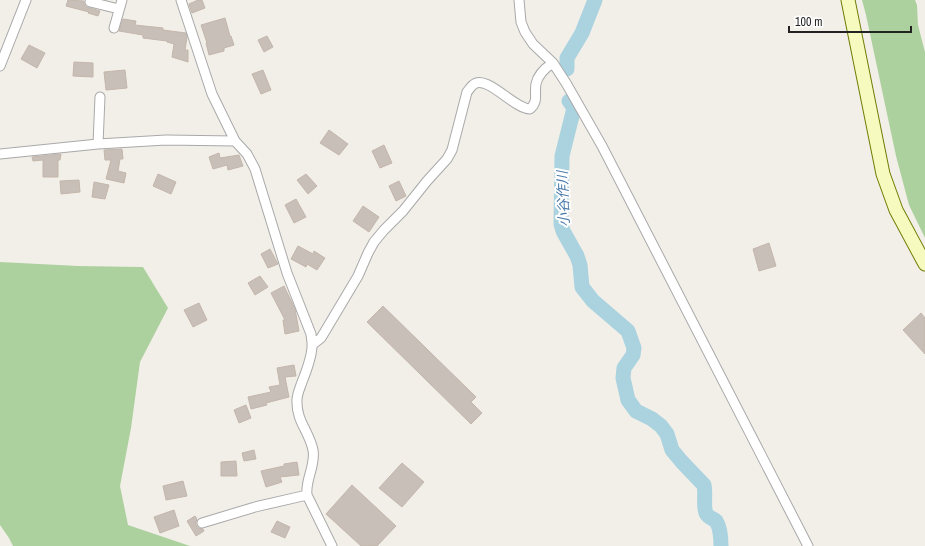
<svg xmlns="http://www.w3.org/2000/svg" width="925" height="546" font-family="'Archivo Narrow','Noto Sans JP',sans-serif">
	<rect width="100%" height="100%" fill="#f2efe9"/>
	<path fill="#add19e" d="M862,0H915L917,5L918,25L925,52V238L909,205L896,156L866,15Z
		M0,262L78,266L143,267L168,308L140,362L131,428L120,486L128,525L190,546H13L9,538L0,525Z"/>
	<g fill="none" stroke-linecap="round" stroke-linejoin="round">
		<path stroke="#aad3df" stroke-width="15" d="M567,69V58L582,33L595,0
			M569,101L574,108L562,156L561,224L563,231L577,256L580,265L582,287L593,301L628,331L634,348L633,355L624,368L623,378L628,400L636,411L652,419L661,426L667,434L672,450L682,462L704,485C706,493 703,507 706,513C708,518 713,518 716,521C720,527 721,539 721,546"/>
	</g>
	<path fill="#c7bfb8" stroke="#c4b6ab" d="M68,0L84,1V4L86,7L100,11L98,16L88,13L89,12L66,6Z
		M198,0H202L205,8L192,13L189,4Z
		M225,18L230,36H231L234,45L224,48V51L209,55L206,43H207L201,25Z
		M123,19L136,21L135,25L163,28V30L186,33L187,37L185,50H188V62L172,57L174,44L167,42V41L143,38V35L119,31Z
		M267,36L273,47L264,52L258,40Z
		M29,45L45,53L37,68L21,59Z
		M74,62L93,63V77L73,76Z
		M125,70L127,88L106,90L104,72Z
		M263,70L271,90L261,94L252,74Z
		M329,130L348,144L339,155L320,143Z
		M384,145L392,163L380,168L372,151Z
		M122,149L123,159H120L118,171L126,173L124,183L106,179L111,160H105L104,150Z
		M219,153L220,158L239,155L243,166L228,170L227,165L213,169L209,157Z
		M61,154L60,160H58V177H43V160L33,161L32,157Z
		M158,174L176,182L171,194L153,186Z
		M306,174L317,186L308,194L297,180Z
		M79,180L80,192L61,194L60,181Z
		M399,181L406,196L396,201L389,186Z
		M94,182L109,185L105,199L92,197Z
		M296,199L306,217L294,223L285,205Z
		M363,206L379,217L369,232L353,221Z
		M769,243L776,266L759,271L753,249Z
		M298,246L313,254L314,251L325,258L317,270L307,264L306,267L291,259Z
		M270,249L278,264L268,268L261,254Z
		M260,276L268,287L255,295L248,283Z
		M284,286L295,309L299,331L285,334L283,320H285L271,293Z
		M199,303L207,320L193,327L184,310Z
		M383,306L476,397L471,402L482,413L471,424L367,322Z
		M921,313L925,318V354L903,330Z
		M294,365L296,376L285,377L289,397L266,403L267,405L251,409L248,397L271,392L269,387L280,385L277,368Z
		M246,405L251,418L239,423L234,410Z
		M254,450L256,459L244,461L242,453Z
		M236,461L237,476H221V462Z
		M297,462L299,475L280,477L282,482L266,487L261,471L284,466V464Z
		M402,463L424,482L402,507L379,488Z
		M183,481L187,496L166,500L163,486Z
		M352,485L396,526L377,546H361L326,514Z
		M174,510L179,526L160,533L154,517Z
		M195,516L197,519L196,522V525L198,528L203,529L204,531L196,536L187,521Z
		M277,521L290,527L285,538L271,532Z"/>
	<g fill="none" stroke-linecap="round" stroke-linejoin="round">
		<g stroke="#a9a9a9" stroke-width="11">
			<path id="street" d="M181,0L212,94L235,141L247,154L255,169L287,273L311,334C311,337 312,340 312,343C313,354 306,372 302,382C300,388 297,394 297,400C296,421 309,431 313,450C316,465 305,480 307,495L332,546
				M519,0L521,22L525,32L533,44L553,63L566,83L602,146L808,546
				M90,2L119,9
				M114,28L122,0
				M0,66L26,0
				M98,144L100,97
				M0,154L98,144L166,140L235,141
				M312,345L321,338L358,276L368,253L374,242L384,230L403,211L427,181L447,159L452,150L467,92C469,90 471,86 473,85C486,73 514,109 530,109C539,101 534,94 536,84C538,74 545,68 553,63
				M202,523L255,507L307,495"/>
		</g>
		<g stroke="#707d05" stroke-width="15">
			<path id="secondary" d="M848,0L883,174L896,210L925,264"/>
		</g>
		<use href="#street" stroke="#fff" stroke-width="9"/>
		<use href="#secondary" stroke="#f7fabf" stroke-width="13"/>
	</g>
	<g text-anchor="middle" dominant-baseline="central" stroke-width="4" stroke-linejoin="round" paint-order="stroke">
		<g font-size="14" font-style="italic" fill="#4a7aab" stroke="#fff">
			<text transform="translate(563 199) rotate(-92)">小谷作川</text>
		</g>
	</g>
	<path d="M789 26v6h122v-6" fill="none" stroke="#222222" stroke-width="2"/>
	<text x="795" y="26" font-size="12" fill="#222222" stroke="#ffffff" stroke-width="3" paint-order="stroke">100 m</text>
</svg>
